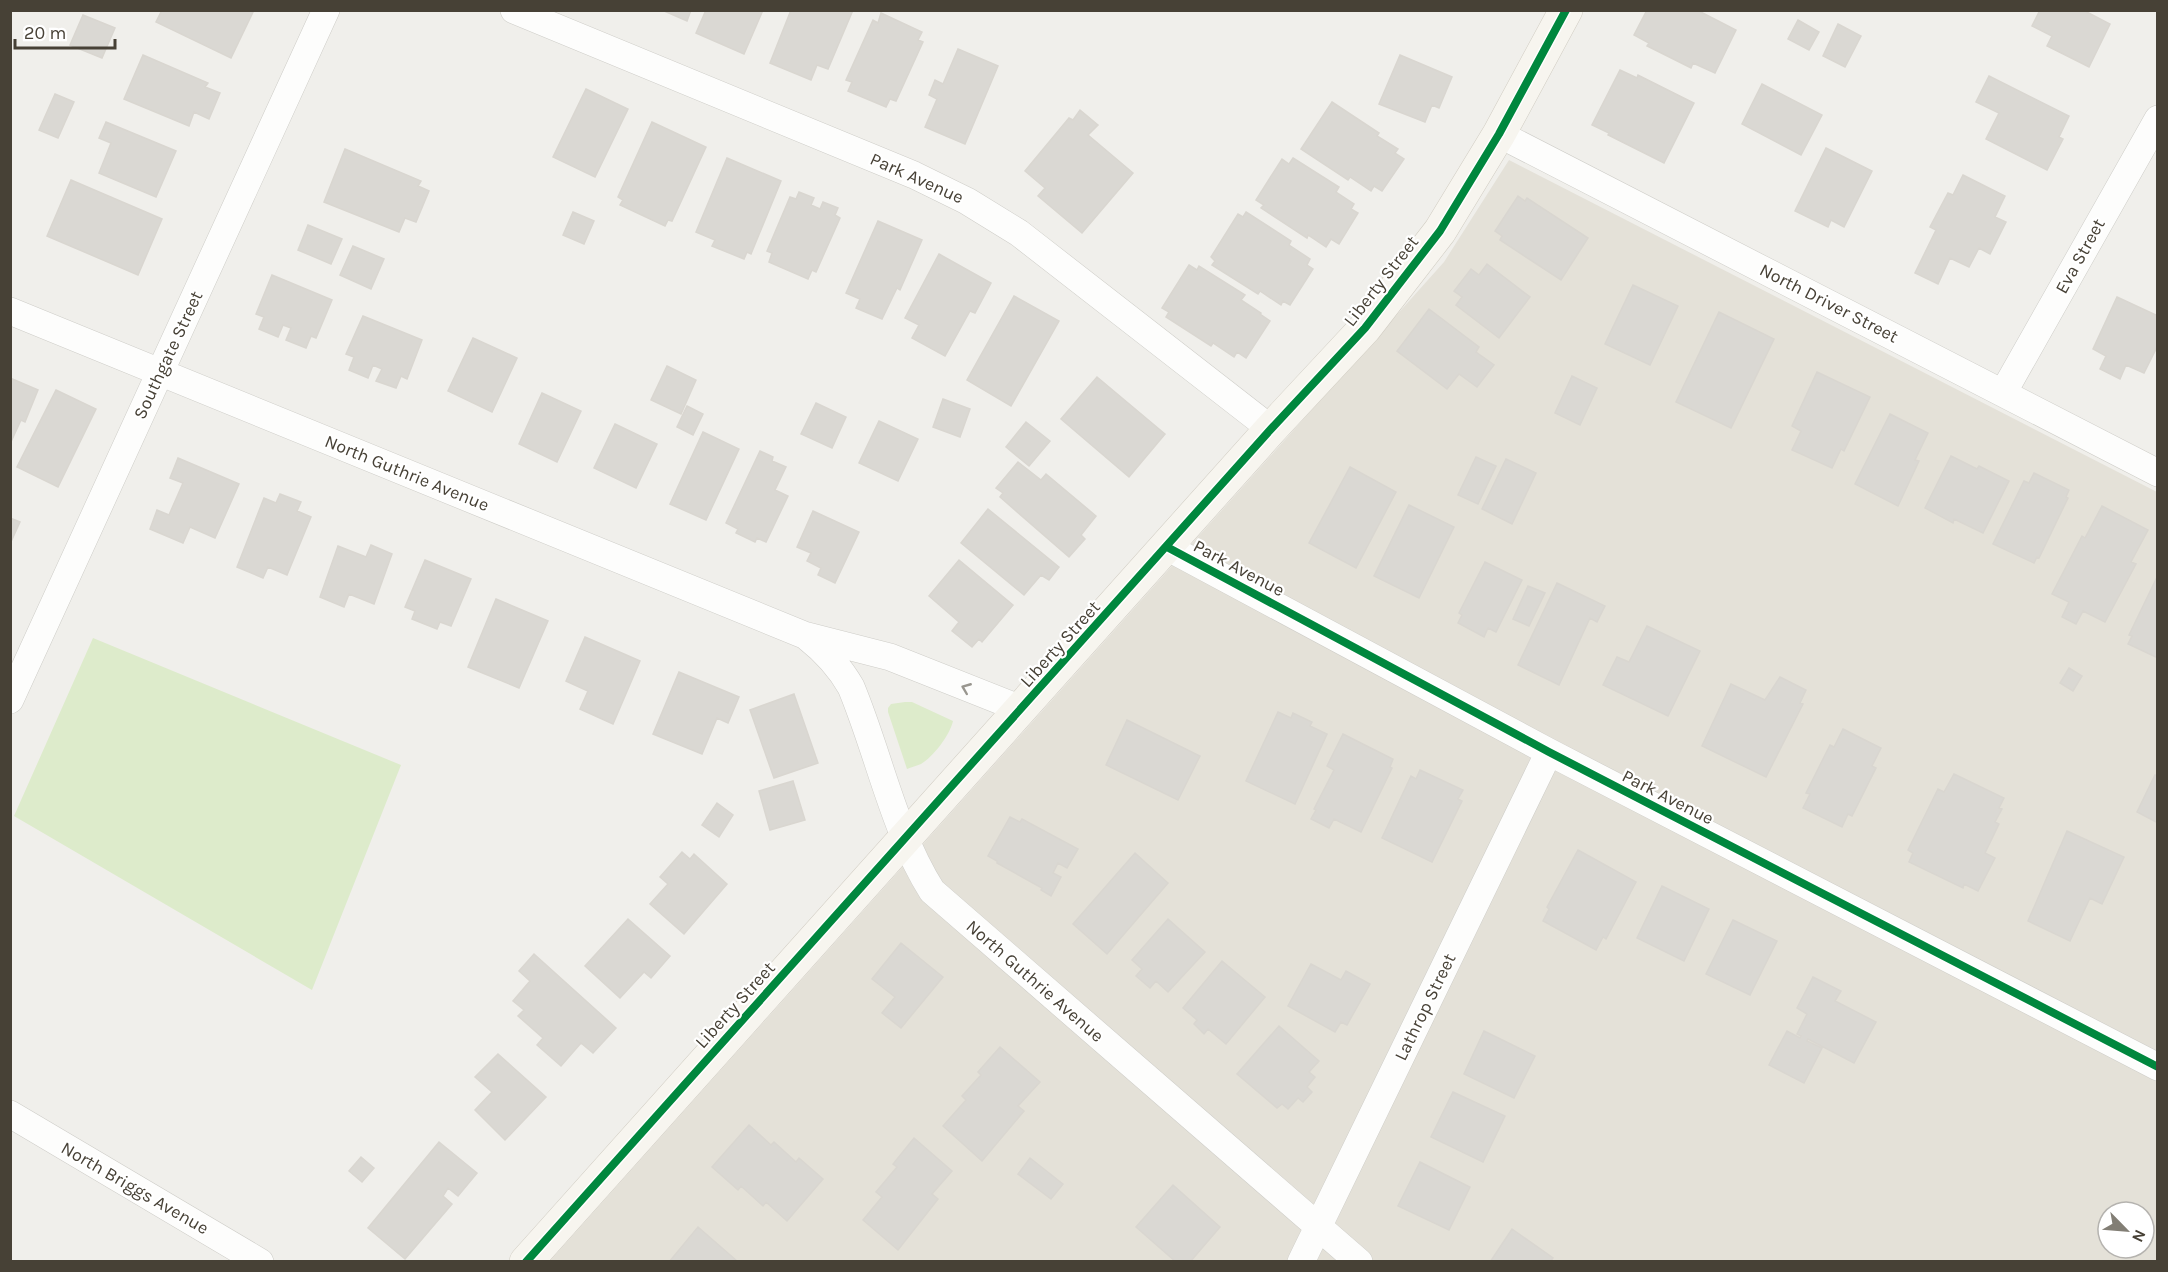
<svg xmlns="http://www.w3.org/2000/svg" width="2168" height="1272" font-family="Karla,sans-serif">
	<rect width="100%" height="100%" fill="#f0efeb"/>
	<path fill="#e4e1d8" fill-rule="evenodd" d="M1509,160L2157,492V1261L549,1262L1444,262ZM2108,1212H2144V1248H2108Z"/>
	<path fill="#ddebcb" d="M93,638L401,765L312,990L14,816Z
		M905,702H912L953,721C950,735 933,757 921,764C917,766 911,767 907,769L888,712V708L891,704Z"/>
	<path fill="#dad8d3" stroke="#d9d6d0" stroke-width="1.5" d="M162,10H254L231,58L156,22Z
		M662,10H691L687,21Z
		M706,10H763L744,54L696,33Z
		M791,10H853L828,69L817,65L811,80L770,63Z
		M1647,10H1697L1736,30L1715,73L1693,63L1691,68L1647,46L1649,43L1634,35Z
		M2040,10H2083L2110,24L2089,67L2047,46L2052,36L2032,26Z
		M881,13L922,32L918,40L923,42L896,101L890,99L886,107L848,91L852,82L846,80L873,20L878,23Z
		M83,15L115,28L102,58L70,45Z
		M1798,20L1819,32L1809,50L1788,39Z
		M1838,24L1861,36L1845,67L1823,56Z
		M958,49L998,66L965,144L925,127L937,99L929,95L935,80L943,84Z
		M143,55L208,83L205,87L220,93L209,119L194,112L189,126L124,99Z
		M1400,55L1452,77L1439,108L1432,105L1425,122L1379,104Z
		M1620,70L1637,78L1638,75L1694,103L1664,163L1608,135L1609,133L1592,125Z
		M1989,76L2069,116L2059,137L2063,139L2047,170L1986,139L1999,113L1976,102Z
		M1762,84L1822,115L1801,155L1742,124Z
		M586,89L628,109L595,177L553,157Z
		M55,94L74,102L58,138L39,130Z
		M1332,102L1379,133L1377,136L1398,149L1395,153L1404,159L1382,191L1374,186L1371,191L1350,177L1348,180L1301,149Z
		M1080,110L1098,125L1088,135L1133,173L1082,233L1038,196L1045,188L1025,171L1069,118L1073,120Z
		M106,122L176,151L156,197L99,173L111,143L99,138Z
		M652,122L706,147L672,221L668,220L665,226L620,205L623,200L618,197Z
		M1826,148L1872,171L1844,227L1831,220L1828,227L1795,211Z
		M345,149L421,181L418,186L429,191L416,222L405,218L399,232L324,202Z
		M727,158L781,181L751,254L747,252L744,259L712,246L715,240L696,232Z
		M1293,158L1339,187L1336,192L1354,204L1351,209L1358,213L1339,244L1331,239L1326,247L1308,235L1307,238L1261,208L1264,205L1256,200L1282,159L1289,164Z
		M1963,175L2005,196L1995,217L2006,222L1990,254L1979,248L1969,267L1950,258L1938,284L1915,273L1936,230L1930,227L1948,193L1953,195Z
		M71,180L162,219L138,275L47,236Z
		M799,192L814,198L811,205L820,209L823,202L838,208L835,215L840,218L816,272L812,270L808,279L769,262L772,253L767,251L790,197L796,199Z
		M1518,196L1525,201L1527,198L1588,238L1561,280L1500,240L1502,236L1495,231Z
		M573,212L594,221L584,244L563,235Z
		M1246,212L1291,241L1289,245L1310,259L1307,265L1313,269L1290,305L1283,301L1281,305L1260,291L1258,294L1212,265L1215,261L1211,257L1238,214L1243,217Z
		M878,221L922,240L900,290L897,288L882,319L856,308L860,299L846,293Z
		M308,225L342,239L331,264L298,250Z
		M353,246L384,259L371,289L340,275Z
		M939,254L991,283L975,313L970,311L945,356L912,338L919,325L905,318Z
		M1487,264L1530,297L1499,338L1456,305L1462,297L1454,291L1471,269L1479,275Z
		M1189,265L1197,270L1199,266L1245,295L1241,300L1261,313L1260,314L1270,321L1246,358L1237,352L1234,357L1213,343L1211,346L1166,317L1169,312L1162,308Z
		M272,275L332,300L316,338L311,336L306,348L286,340L291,328L283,325L278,337L259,329L264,317L256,314Z
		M1633,285L1678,306L1650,365L1605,344Z
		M1014,296L1059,321L1011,406L967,380Z
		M2117,297L2158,316V345L2144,373L2126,365L2120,379L2100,369L2106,356L2093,349Z
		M1429,309L1479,347L1476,352L1494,365L1477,387L1459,374L1447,389L1397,351Z
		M1719,312L1774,339L1731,428L1676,402Z
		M363,316L422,340L407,379L401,376L396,388L376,381L382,369L373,365L368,378L349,370L354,357L346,354Z
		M473,338L517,358L492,412L448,391Z
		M667,366L696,380L681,414L651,400Z
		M1817,372L1870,397L1844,451L1841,449L1832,468L1792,450L1801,431L1792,426Z
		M1572,376L1597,388L1580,425L1555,413Z
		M1097,377L1165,434L1129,477L1061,419Z
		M10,378L38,390L25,422L21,420L10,444Z
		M56,390L96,409L58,487L17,467Z
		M542,393L581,411L557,462L519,444Z
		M943,399L970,409L960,437L933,427Z
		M816,403L846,417L832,448L801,434Z
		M687,406L703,414L693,435L677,427Z
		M1890,414L1928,433L1915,460L1919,461L1898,506L1855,484Z
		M879,421L918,439L898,481L859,463Z
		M1026,422L1050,441L1029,466L1006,447Z
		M615,424L657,444L636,488L594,468Z
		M703,432L739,449L706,520L670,504Z
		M760,451L773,457L772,461L786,467L775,490L788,496L766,542L757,538L755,542L736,533L738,529L726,523Z
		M1951,456L1977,469L1979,466L2009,481L1983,533L1954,519L1953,523L1925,508Z
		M1476,457L1496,466L1478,504L1458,495Z
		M178,458L239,484L215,538L190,527L183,543L150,529L157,510L169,515L183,483L170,478Z
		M1506,459L1536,473L1512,524L1482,509Z
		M1018,462L1041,480L1046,474L1096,516L1081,535L1085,539L1069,557L1000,497L1003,493L996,488Z
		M1350,467L1396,492L1356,568L1309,543Z
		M2034,473L2069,490L2066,497L2068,498L2039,558L2037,557L2034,563L1993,544L2024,481L2029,483Z
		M280,494L301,502L297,511L311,517L287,575L268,567L263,578L237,567L264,498L276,503Z
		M1409,505L1454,527L1419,598L1374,576Z
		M2102,506L2148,530L2131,562L2136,564L2105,622L2083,611L2076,624L2062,617L2069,602L2052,594L2082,536L2085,538Z
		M988,509L1059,567L1049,580L1041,575L1024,595L961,543Z
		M813,511L859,532L835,583L818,575L821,568L807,561L811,553L797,547Z
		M10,518L20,522L10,544Z
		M371,545L392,554L374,604L349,594L344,607L320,597L338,546L366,557Z
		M425,560L471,579L451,626L440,622L437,629L412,619L415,611L405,607Z
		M959,560L1013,605L982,642L979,639L972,647L952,631L959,622L929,596Z
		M1485,562L1522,580L1496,632L1488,628L1484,637L1458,623L1462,615L1459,613Z
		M2158,575V658L2128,644L2132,636L2129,635Z
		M1557,583L1605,606L1597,622L1590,618L1559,685L1518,665Z
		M1528,586L1545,593L1529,626L1513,619Z
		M496,599L548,621L519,688L468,667Z
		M1647,626L1700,651L1668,716L1603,685L1617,657L1629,662Z
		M585,637L640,661L613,724L580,709L588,691L566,681Z
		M2069,668L2082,676L2073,691L2060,683Z
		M679,672L739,697L728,723L717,718L702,754L653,734Z
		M1780,677L1806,690L1800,703L1803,704L1766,777L1702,746L1731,684L1765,700Z
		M794,694L818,763L774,778L750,710Z
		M1278,712L1291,718L1293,713L1312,722L1310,726L1327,734L1295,804L1246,781Z
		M1127,720L1200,756L1178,800L1106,765Z
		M1843,729L1881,748L1872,766L1876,768L1852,816L1848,814L1842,827L1803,808L1810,794L1806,793L1830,745L1834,747Z
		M1343,734L1393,759L1390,767L1392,768L1361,832L1334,819L1329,828L1311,819L1316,810L1314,809L1334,770L1327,766Z
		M1420,770L1463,790L1458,799L1462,801L1432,862L1382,838L1411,776L1416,779Z
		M1954,774L2004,798L1999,808L2002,809L1995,822L1999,824L1985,853L1995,858L1978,891L1964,884L1963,888L1909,862L1913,853L1908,850L1938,789L1944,792Z
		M2155,775L2158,776V823L2137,812Z
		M793,781L805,820L770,830L759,791Z
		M717,803L733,815L719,837L702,825Z
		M1010,817L1020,822L1022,819L1078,849L1067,868L1058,863L1053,873L1061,877L1051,896L1041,890L1042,888L997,863V861L988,856Z
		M2067,831L2124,857L2102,904L2090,898L2070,941L2028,921Z
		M1578,850L1636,882L1606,939L1603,937L1596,950L1543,921L1549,909L1547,907Z
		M682,852L690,859L694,854L727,884L684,934L650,904L668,884L660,877Z
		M1135,853L1168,883L1107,954L1073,924Z
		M1662,886L1709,909L1684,961L1637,938Z
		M628,919L670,956L651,978L644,972L620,998L585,966Z
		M1168,919L1205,952L1168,992L1156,981L1150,988L1136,976L1142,969L1132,960Z
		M1733,920L1777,941L1750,995L1706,974Z
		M901,943L943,977L901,1028L882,1013L895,997L872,979Z
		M534,954L616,1028L593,1053L581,1043L561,1066L537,1045L543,1038L518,1016L524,1010L513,1001L530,981L519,971Z
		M1222,961L1265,997L1226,1044L1208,1029L1204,1034L1194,1024L1197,1020L1183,1008Z
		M1311,964L1341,980L1346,971L1370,984L1347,1025L1341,1022L1335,1032L1288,1006Z
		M1813,977L1841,991L1835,1001L1876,1022L1854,1063L1808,1039L1807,1041L1822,1048L1804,1083L1769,1065L1787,1031L1800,1038L1801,1036L1797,1034L1807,1014L1797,1008Z
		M1279,1026L1319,1061L1309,1072L1315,1077L1307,1087L1312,1092L1303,1102L1298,1098L1288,1109L1282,1104L1277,1108L1237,1074Z
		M1484,1031L1535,1056L1514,1098L1464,1074Z
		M1000,1047L1040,1082L1018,1106L1024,1111L982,1161L943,1126L966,1100L962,1096L981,1075L978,1072Z
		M498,1054L546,1097L505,1140L475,1110L492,1092L475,1077Z
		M1453,1092L1505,1116L1483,1162L1431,1137Z
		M749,1125L771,1145L774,1142L796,1162L799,1158L823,1179L787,1221L766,1202L763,1206L741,1186L738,1190L712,1167Z
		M914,1138L952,1171L932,1194L938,1199L898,1250L863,1220L882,1197L876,1192L897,1167L893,1164Z
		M439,1142L477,1173L458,1196L448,1188L443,1196L452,1204L405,1259L368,1228Z
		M361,1157L374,1168L362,1182L349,1171Z
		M1030,1158L1063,1184L1051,1199L1018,1174Z
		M1420,1162L1470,1187L1449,1230L1398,1206Z
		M1173,1185L1220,1227L1190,1262H1176L1136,1227Z
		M698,1227L737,1261L669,1262Z
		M1512,1229L1553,1258L1550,1262H1490Z"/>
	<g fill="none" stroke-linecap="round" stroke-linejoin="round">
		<g stroke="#cecdc8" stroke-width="28">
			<path id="street" d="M514,10L914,175L967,201L1019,233L1271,429
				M1499,134L2158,473
				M10,311L804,635L890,657L1021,709
				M2003,393L2158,119
				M1167,547L1549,752L2158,1067
				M807,637C826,652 839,666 851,687C879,754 893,829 932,891L1359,1262
				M10,700L326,10
				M10,1114L260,1262
				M1301,1262L1549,752"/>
		</g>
		<g stroke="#d0ccc2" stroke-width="34">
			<path id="secondary" d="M526,1262L1271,429L1365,328L1440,231L1499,134L1566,10"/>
		</g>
		<use href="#street" stroke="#fdfdfc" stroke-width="27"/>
		<use href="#secondary" stroke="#f7f5ef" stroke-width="33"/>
		<g stroke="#fff" stroke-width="11">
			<path id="cycleway" d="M1167,547L1549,752L2158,1067
				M526,1262L1271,429L1365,328L1440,231L1499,134L1566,10"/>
		</g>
		<use href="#cycleway" stroke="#00873e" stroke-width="8"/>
	</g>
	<defs><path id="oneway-chevron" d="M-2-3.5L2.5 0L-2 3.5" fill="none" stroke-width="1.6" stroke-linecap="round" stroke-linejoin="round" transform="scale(1.5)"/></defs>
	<use stroke="#99968f" href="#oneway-chevron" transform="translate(966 688) rotate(-158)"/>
	<g text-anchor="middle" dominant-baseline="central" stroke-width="4.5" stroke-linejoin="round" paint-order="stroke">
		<g font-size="18" fill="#474136" stroke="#fff">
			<text transform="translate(917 178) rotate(24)">Park Avenue</text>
			<text transform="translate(2080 256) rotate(-61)">Eva Street</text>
			<text transform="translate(1381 281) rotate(-52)">Liberty Street</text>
			<text transform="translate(1829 303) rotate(27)">North Driver Street</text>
			<text transform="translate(168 355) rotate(-65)">Southgate Street</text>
			<text transform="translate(407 473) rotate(22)">North Guthrie Avenue</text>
			<text transform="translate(1239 568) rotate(28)">Park Avenue</text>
			<text transform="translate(1060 644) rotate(-48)">Liberty Street</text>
			<text transform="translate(1668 797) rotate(27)">Park Avenue</text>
			<text transform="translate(1035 981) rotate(41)">North Guthrie Avenue</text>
			<text transform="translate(735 1005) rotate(-48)">Liberty Street</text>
			<text transform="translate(1425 1007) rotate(-64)">Lathrop Street</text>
			<text transform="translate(135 1188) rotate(30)">North Briggs Avenue</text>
		</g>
	</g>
	<rect width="2168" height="1272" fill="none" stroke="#474136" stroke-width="24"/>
	<g transform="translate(2126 1230) rotate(115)"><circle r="28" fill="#ffffff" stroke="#b5b3af" stroke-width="1.5"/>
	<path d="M0-4.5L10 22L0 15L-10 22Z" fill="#827e75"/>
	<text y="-9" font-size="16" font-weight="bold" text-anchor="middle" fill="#474136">N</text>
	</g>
	<path d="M15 39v9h100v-9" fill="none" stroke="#474136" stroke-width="3"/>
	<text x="24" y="39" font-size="18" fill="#474136" stroke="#ffffff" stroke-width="4.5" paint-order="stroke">20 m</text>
</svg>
